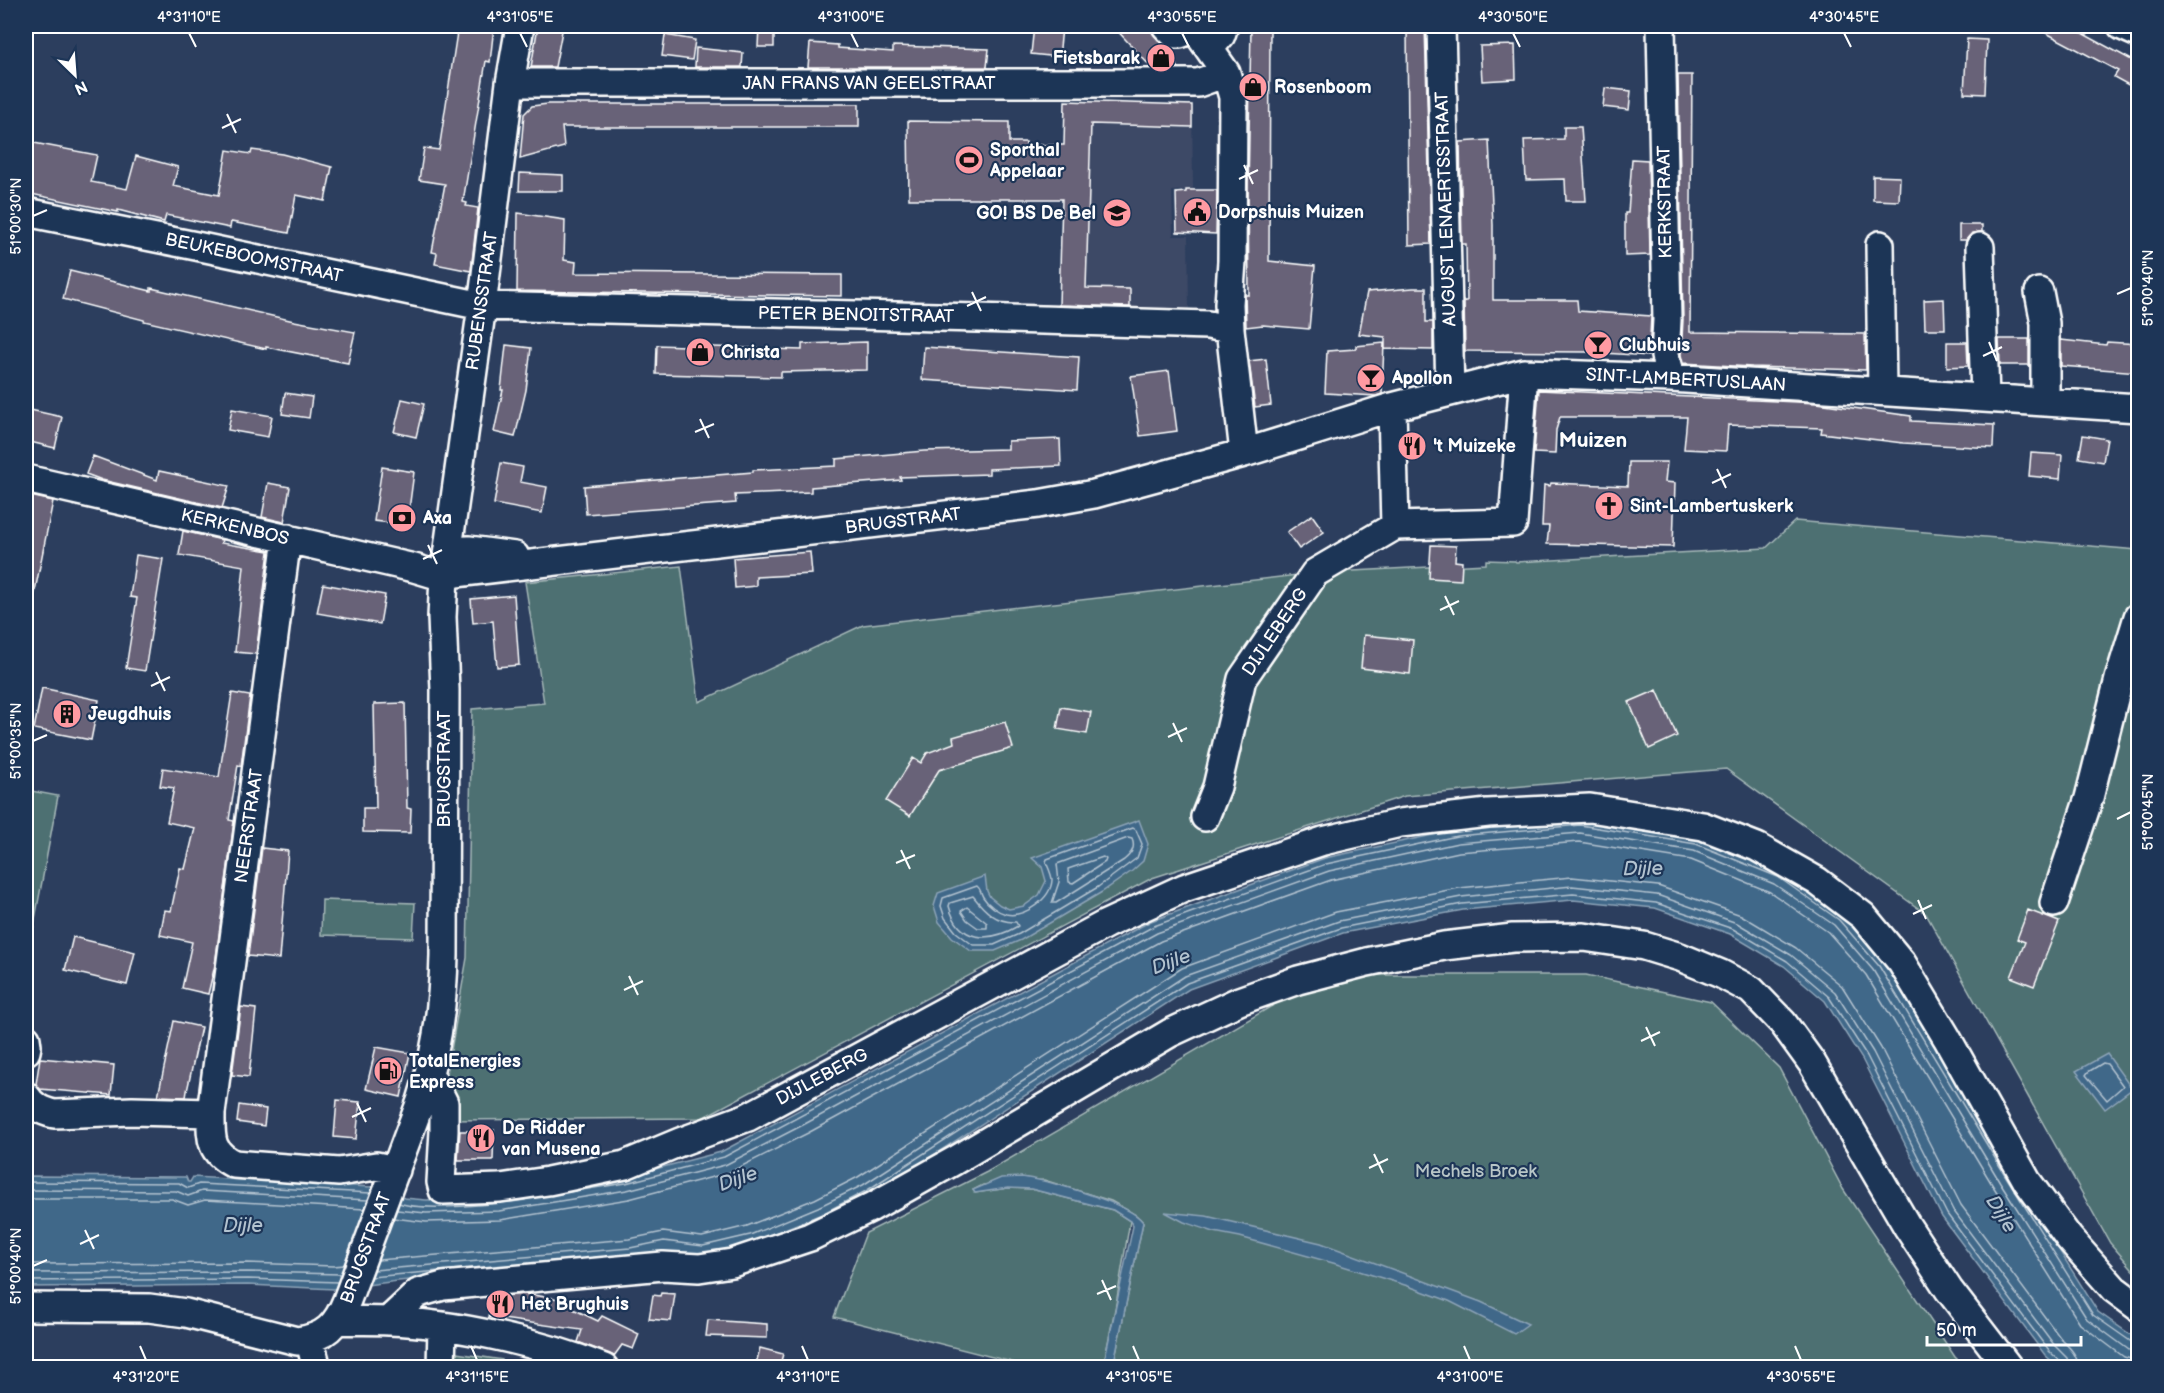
<svg xmlns="http://www.w3.org/2000/svg" width="2164" height="1393" font-family="'Balsamiq Sans',sans-serif">
	<rect width="100%" height="100%" fill="#2c3e5e"/>
	<filter id="ink" filterUnits="userSpaceOnUse"><feTurbulence type="fractalNoise" baseFrequency=".0167" numOctaves="2"/><feDisplacementMap in="SourceGraphic" scale="12" xChannelSelector="R" yChannelSelector="G"/><feConvolveMatrix kernelMatrix="1 2 1 2 8 2 1 2 1" color-interpolation-filters="sRGB"/></filter>
	<g filter="url(#ink)">
		<path fill="#3e4966" d="M1065,101L1192,105L1193,190L1172,191L1173,236H1188L1189,311L1059,309Z"/>
		<path fill="#4d7072" stroke="#a6b8b8" stroke-width="1.5" d="M1795,521L2138,550V1275L2110,1243L1926,914L1726,769L1405,796L1152,878L702,1118L439,1120L467,958L472,709L544,703L525,582L681,566L699,702L863,625L1315,573L1486,564V560L1515,561L1516,562L1766,548Z
			M26,790L58,796L26,967Z
			M322,900L415,903L413,938L321,935Z
			M1353,975H1586L1711,1002L1779,1068L1843,1189L1955,1357L1965,1367H1113L1143,1222L1136,1215L1111,1201L1044,1180L983,1185L973,1190L975,1193L1008,1188L1031,1189L1113,1210L1130,1221L1116,1304L1103,1367H1032L834,1317L866,1233L987,1172L1284,999Z
			M450,1352L502,1360L501,1367L446,1368Z"/>
		<path fill="#416889" stroke="#8da4b8" stroke-width="1.5" d="M1580,819L1697,838L1781,872L1843,915L1884,962L2012,1175L2098,1312L2138,1340V1367H2058L2045,1355L1942,1217L1862,1059L1825,1001L1784,966L1730,934L1655,908L1573,900L1463,910L1343,933L1189,989L869,1197L824,1219L719,1257L633,1261L398,1281L335,1289L248,1285L26,1287V1176L186,1177L188,1182H190L193,1177L372,1187L404,1198L426,1200L497,1198L624,1177L721,1152L1151,921L1325,858L1456,830Z
			M1139,820L1148,844L1143,861L1132,871L1102,892L1021,940L995,951H971L952,937L939,922L934,906L938,893L985,876L987,891L990,897L1000,905L1009,909L1024,906L1039,895L1046,881L1042,867L1032,858Z
			M2107,1054L2132,1089L2105,1109L2076,1071Z
			M1022,1177C1046,1180 1130,1203 1143,1222L1113,1367H1103L1133,1226L1130,1221L1113,1210L1031,1189L1008,1188L975,1193L973,1190L1001,1178Z
			M1165,1212L1206,1216L1321,1243L1481,1302L1528,1324L1514,1334L1449,1301L1408,1286L1333,1263L1240,1237L1214,1232L1184,1222Z"/>
		<g fill="none" stroke-linecap="round" stroke-linejoin="round">
			<path stroke="#b3c3d0" stroke-width="1.5" d="M1133,828L1136,830L1142,844L1137,858L1098,887L1019,934L994,945H973L956,932L945,918L941,906L943,898L977,886C981,889 980,892 983,897C988,905 998,912 1006,914C1024,918 1051,899 1052,880C1052,875 1048,867 1046,862L1047,859Z
				M1128,838L1132,839C1136,848 1131,854 1124,860L1056,903H1052L1059,882L1057,864Z
				M1103,857L1106,859L1105,862L1073,883L1069,882L1068,869Z
				M973,896C984,910 996,923 1016,922L1018,926C989,943 959,943 949,906L950,903Z
				M967,907L987,923V928H978L967,920L961,911Z
				M2103,1063L2107,1064L2123,1086L2107,1100L2086,1075L2088,1072Z
				M26,1182L179,1183L188,1188L199,1184L371,1193
				M26,1190L176,1191L188,1196L202,1191L368,1200
				M562,1193L626,1183L724,1157L1154,926L1326,864L1457,836L1580,825L1696,844L1778,877L1839,920L1879,966L2007,1178L2093,1315L2133,1343L2138,1344
				M26,1199H172L188,1205L205,1200L365,1209
				M399,1203C424,1212 497,1204 525,1200
				M397,1210L426,1213L499,1211L627,1190L725,1165L803,1125L1157,933L1329,871L1458,843L1580,833L1694,851L1774,884L1834,925L1873,970L2000,1182L2087,1319L2129,1350L2138,1352
				M393,1218L426,1222L500,1220L629,1199L728,1173L808,1133L1161,941L1331,880L1459,852L1579,842L1691,860L1770,892L1828,932L1866,975L1993,1186L2080,1324L2124,1357L2138,1361
				M775,1233L822,1214L866,1191L1187,983L1341,928L1462,904L1573,894L1656,903L1733,929L1787,961L1829,997L1867,1056L1947,1214L2049,1351L2060,1361L2061,1368
				M378,1260L629,1239L663,1232L702,1237L747,1226L815,1199L858,1177L1182,968L1336,912L1459,888L1572,877L1658,886L1741,915L1796,948L1842,986L1881,1048L1961,1205L2062,1340C2070,1348 2078,1355 2078,1368
				M26,1264L247,1263L333,1266L344,1265
				M374,1270L630,1248L664,1241L703,1246L750,1235L818,1207L863,1185L1185,976L1339,921L1461,897L1572,886L1657,895L1737,923L1791,955L1835,992L1873,1052L1953,1210L2055,1346L2067,1358L2069,1368
				M26,1273L248,1272L341,1274
				M371,1277L473,1268
				M26,1281L248,1279L338,1282"/>
		</g>
		<path fill="#686278" stroke="#fff" stroke-width="1.5" d="M458,26H494L490,62L486,61L463,202L467,203L466,206L478,208L471,271L435,264L437,253L432,252L445,184L419,180L424,148L439,150Z
			M538,26H563L555,67H531Z
			M759,26H774V47H758Z
			M1034,26L1062,28L1059,57L1031,54Z
			M1113,26H1148L1178,67H1151Z
			M1251,26H1270L1269,261L1315,266L1309,329L1263,325L1246,327L1245,295H1249L1248,190Z
			M1407,26H1425L1431,244L1409,245Z
			M2033,26H2069L2139,64V80L2134,88L2114,77L2118,71Z
			M665,35L695,40L692,60L662,56Z
			M1967,39L1987,40L1985,94L1964,93Z
			M810,43L838,45V48L893,52V46L989,49L987,67H808Z
			M1515,45L1516,79L1482,81L1480,46Z
			M696,48L743,53L742,67H695Z
			M1678,75H1692L1690,332L1865,334L1866,370L1752,367L1683,363L1681,355L1683,320Z
			M1605,88L1631,91L1629,110L1603,107Z
			M1065,101L1192,105V127L1091,124L1086,288L1130,289V307L1059,305L1062,199H909L908,121L1009,122V142H1026V145H1064Z
			M548,104H859V127H562L564,147L520,159L524,114L532,106Z
			M1564,127H1581L1586,201H1566L1565,179L1526,180L1524,140L1564,139Z
			M1489,140L1493,225V300H1577L1578,311L1651,316L1649,356L1588,352L1465,351L1464,301H1467L1466,244H1462L1460,142Z
			M34,143L97,155L91,182L127,189L136,156L178,167L173,186L219,195L227,150L251,154L252,150L282,154L332,167L325,201L296,195L289,233L231,222L230,228L166,215L164,222L118,210V212L26,193V144L33,146Z
			M1632,159L1648,160L1650,255L1625,256V213H1628Z
			M520,173L563,175V191H519Z
			M1873,176L1900,177L1899,201L1873,200Z
			M1186,190H1217L1216,234L1177,232L1176,193L1186,192Z
			M518,213L565,220L564,260L576,262L575,273L842,275V296L517,291Z
			M1959,225H1982V232L1972,233L1966,240H1959Z
			M70,271L151,291V288L294,321L355,332L348,363L266,347V349L144,321V320L63,299Z
			M1413,288H1426V322H1433V350L1385,349V337L1359,334L1367,292Z
			M1944,299L1945,329H1925L1924,300Z
			M1999,339H2029V365H2000Z
			M2061,340L2106,345L2107,342L2139,344V372L2061,366Z
			M867,342V370L781,372V377L656,374L657,345L802,350V344Z
			M1947,342H1967L1968,366L1947,367Z
			M1384,343L1382,394L1376,396L1325,393L1327,351L1356,349V346Z
			M506,345L531,348L526,390L515,437L494,432L503,390H501Z
			M924,347L1079,357L1077,390L922,380Z
			M1266,359L1271,405L1255,407L1249,361Z
			M1169,371L1177,431L1140,436L1131,376Z
			M1539,390L1817,403L1911,416V421L1994,425L1993,448L1903,443L1821,433L1822,428L1728,425L1726,451L1684,449L1687,417H1560L1556,430L1555,454L1534,453Z
			M285,393L312,397L309,418L282,414Z
			M402,399L424,404L416,437L394,432Z
			M26,409L62,417L55,448L26,441Z
			M232,409L272,416L268,437L228,430Z
			M2083,435L2107,439L2103,462L2079,458Z
			M1060,439L1061,466L989,469V474L900,477L901,480L811,487V492L735,495L736,503L586,514L584,486L753,472V470L836,466V459L924,451L1008,449V441Z
			M2031,453L2062,455L2060,479L2029,476Z
			M93,456L157,480L159,471L229,486L222,508L102,480L86,474Z
			M1629,462H1667L1665,482L1675,483L1673,547L1547,544L1549,526H1542L1544,485L1550,486L1551,483L1628,486Z
			M501,463L523,467L520,482L547,487L542,513L494,504Z
			M382,467L414,472L407,525L374,521Z
			M268,483L290,487L284,522L262,517Z
			M30,496L53,501L33,601L26,600V520Z
			M1312,515L1324,532L1299,549L1287,532Z
			M183,531L222,540L221,543L269,551L256,654L235,652L244,566L179,555Z
			M1431,545L1456,546L1455,561L1462,562L1461,580L1429,578Z
			M810,552L812,574L756,577V586L735,588L733,558Z
			M136,555L163,559L145,671L126,668L137,598L130,597Z
			M323,584L385,595L380,624L317,613Z
			M514,595L519,665L497,667L493,621L473,623L471,599Z
			M1364,635L1413,640L1410,674L1361,668Z
			M42,688L99,700L91,740L34,729Z
			M1657,690L1677,736L1649,749L1629,702Z
			M232,693L250,696L241,766L238,765L229,820L234,821L215,965L208,994L182,988L192,942L160,935L165,910L171,911L180,868L185,869L195,828L167,822L174,788L160,786L163,768L219,777Z
			M405,703L407,808L411,809L410,833L363,832V808H376L374,704Z
			M1061,707L1091,712L1087,734L1057,729Z
			M1005,722L1013,748L939,770L910,816L886,801L913,758L921,763L927,753L954,743L953,737Z
			M262,848L288,851L279,959L248,956Z
			M2028,910L2059,922L2034,986L2011,977L2025,942L2017,939Z
			M73,937L135,952L127,985L65,970Z
			M241,1007L256,1009L249,1077L232,1075Z
			M174,1021L201,1027L187,1091L186,1097L158,1096Z
			M376,1047L410,1053L401,1097L366,1089Z
			M40,1058L114,1065L111,1095L40,1089L36,1084Z
			M337,1100L360,1102L356,1139L334,1137Z
			M239,1105L266,1109L264,1126L237,1122Z
			M480,1129L494,1130L493,1160H458L460,1131H479Z
			M661,1293L675,1294L671,1321L649,1319L653,1295L660,1296Z
			M525,1294L574,1301L573,1309L598,1321L602,1316L639,1334L633,1349L622,1345L614,1356L578,1342L582,1330L489,1317L492,1297Z
			M708,1320L767,1324V1338L706,1336Z
			M760,1348L783,1354L779,1368H755Z"/>
		<g fill="none" stroke-linecap="round" stroke-linejoin="round">
			<g stroke="#fff" stroke-width="32">
				<path id="minor" d="M1166,26L1174,34H1180L1195,28
					M1193,26L1226,73L1233,97L1232,261L1229,304L1230,329L1244,453
					M1441,26L1450,392
					M1661,26L1667,320L1665,356L1670,378
					M2122,26L2138,33
					M1210,48L1221,35L1224,26
					M510,83H1198L1226,73
					M26,212L196,246L482,306L978,318L1208,325L1230,329
					M1880,245L1882,391
					M1980,247L1985,398
					M2039,292L2045,323V402
					M1392,407L1395,526L1513,523L1524,373
					M26,479L414,568L444,577
					M287,538L211,1113C211,1137 209,1152 234,1164L339,1172L376,1166L396,1170
					M448,551L469,550L515,556
					M444,577L456,573L1038,504L1094,494L1244,453L1392,407L1524,373L1670,378L2138,408
					M1205,817L1217,787L1242,679L1315,573L1395,526
					M2054,903L2089,798L2119,679L2138,617
					M26,1039L27,1046L26,1051
					M430,1075L444,1103V1131L441,1182L443,1190L500,1188L548,1181L625,1165L680,1142L748,1117L1106,924L1184,888L1323,841L1400,823L1488,813L1590,808L1703,826L1757,847L1817,881L1863,916L1902,963L1947,1038L2027,1181L2069,1238L2114,1289L2138,1307
					M26,1096C33,1107 42,1111 54,1114L132,1111L211,1113
					M26,1307L149,1308L186,1313L297,1341C325,1338 337,1325 347,1300L421,1101C437,1053 443,1006 444,955L445,690L442,617L444,577L482,306L510,83L520,26
					M338,1320C355,1321 372,1320 389,1321C454,1323 543,1344 604,1368
					M388,1321L418,1293L443,1286L663,1266L699,1268L732,1263L810,1237L872,1207L954,1161L1170,1033L1239,1001L1298,980L1367,962L1444,946L1513,938L1584,937L1644,946L1680,957L1721,974L1751,990L1783,1023L1812,1063L1907,1226L1949,1290L2009,1368
					M309,1339L317,1368
					M441,1368L442,1326"/>
			</g>
			<use href="#minor" stroke="#1d3557" stroke-width="27"/>
		</g>
	</g>
	<path fill="none" stroke="#fff" stroke-width="2" d="M189,33L196,47M520,33L527,47M851,33L858,47M1182,33L1189,47M1513,33L1520,47M1844,33L1851,47M227,114L236,133M222,128L241,119M1244,165L1253,184M1239,179L1258,170M33,216L47,210M972,292L981,311M2117,294L2131,288M967,306L986,297M1989,342L1997,361M1983,356L2002,347M700,419L709,438M695,432L714,424M1717,469L1726,488M1712,483L1731,474M428,545L437,564M423,559L442,550M1445,596L1454,615M1440,610L1459,601M156,672L165,691M151,686L170,677M1173,723L1182,742M1168,737L1187,728M33,741L47,735M2117,819L2131,812M901,850L910,869M896,863L915,855M1918,900L1926,919M1913,914L1932,905M629,976L638,995M624,990L643,981M1646,1027L1655,1046M1641,1041L1660,1032M357,1103L366,1122M352,1117L371,1108M1374,1154L1383,1173M1369,1168L1388,1159M85,1230L94,1249M80,1244L99,1235M33,1266L47,1260M1102,1280L1111,1300M1097,1294L1116,1286M140,1346L146,1360M471,1346L477,1360M802,1346L808,1360M1133,1346L1139,1360M1464,1346L1470,1360M1795,1346L1801,1360"/>
	<defs>
		<g id="shop-disc" transform="scale(1.5)"><circle r="9.5" fill="#ff9aa2" stroke="#1d3557"/><path d="M-5-2.5h2.3a2.7 3.5 0 0 1 5.4 0H5L5.5 6h-11ZM-1.5-2.5h3a1.5 2.3 0 0 0-3 0Z" fill="#111"/></g>
		<g id="stadium-disc" transform="scale(1.5)"><circle r="9.5" fill="#ff9aa2" stroke="#1d3557"/><path d="M0-5a6.5 5 0 1 0 0 10a6.5 5 0 1 0 0-10ZM-3.5-1.8h7v3.6h-7Z" fill="#111"/></g>
		<g id="civic-disc" transform="scale(1.5)"><circle r="9.5" fill="#ff9aa2" stroke="#1d3557"/><path d="M-.6-6.5H3V-4.5H.6V-3L4-1V1h2V6H-6V1h2V-1L-.6-3ZM-1.2 2.5V6h2.4V2.5Z" fill="#111"/></g>
		<g id="school-disc" transform="scale(1.5)"><circle r="9.5" fill="#ff9aa2" stroke="#1d3557"/><path d="M0-5L7-2L0 1L-7-2ZM-4 1L0 2.5L4 1V4Q0 6-4 4Z" fill="#111"/></g>
		<g id="bar-disc" transform="scale(1.5)"><circle r="9.5" fill="#ff9aa2" stroke="#1d3557"/><path d="M-6-5H6L.8 .8V4.5H3.5V6h-7V4.5H-.8V.8Z" fill="#111"/></g>
		<g id="restaurant-disc" transform="scale(1.5)"><circle r="9.5" fill="#ff9aa2" stroke="#1d3557"/><path d="M-5-6h1v4h1v-4h1v4h1v-4h1v5L-1.5 .5V6h-2V.5L-5-1ZM5-6V6H3V1.5H1.5Q1.5-4 5-6Z" fill="#111"/></g>
		<g id="church-disc" transform="scale(1.5)"><circle r="9.5" fill="#ff9aa2" stroke="#1d3557"/><path d="M-1.2-6h2.4v3.5h3.3v2.4h-3.3V6h-2.4V-.1h-3.3v-2.4h3.3Z" fill="#111"/></g>
		<g id="bank-disc" transform="scale(1.5)"><circle r="9.5" fill="#ff9aa2" stroke="#1d3557"/><path d="M-6-4H6V4H-6ZM0-2.3a2.3 2.3 0 1 0 0 4.6a2.3 2.3 0 1 0 0-4.6Z" fill="#111"/></g>
		<g id="building-disc" transform="scale(1.5)"><circle r="9.5" fill="#ff9aa2" stroke="#1d3557"/><path d="M-4-6H4V6H1V3H-1V6H-4ZM-2.5-4.3h1.7v1.8h-1.7ZM.8-4.3h1.7v1.8H.8ZM-2.5-1h1.7V.8h-1.7ZM.8-1h1.7V.8H.8Z" fill="#111"/></g>
		<g id="fuel-disc" transform="scale(1.5)"><circle r="9.5" fill="#ff9aa2" stroke="#1d3557"/><path d="M-5.5-6h7V0h2V4h1.3V-2.5L3-4.5l.8-.8L6-3V5H2.5V1h-1V6h-7ZM-4.2-4.7v3.2H.2V-4.7Z" fill="#111"/></g>
	</defs>
	<g fill-rule="evenodd">
		<use href="#shop-disc" x="1161" y="58"/>
		<use href="#shop-disc" x="1253" y="87"/>
		<use href="#stadium-disc" x="969" y="160"/>
		<use href="#civic-disc" x="1197" y="212"/>
		<use href="#school-disc" x="1117" y="213"/>
		<use href="#bar-disc" x="1598" y="345"/>
		<use href="#shop-disc" x="700" y="352"/>
		<use href="#bar-disc" x="1371" y="378"/>
		<use href="#restaurant-disc" x="1412" y="446"/>
		<use href="#church-disc" x="1609" y="506"/>
		<use href="#bank-disc" x="402" y="518"/>
		<use href="#building-disc" x="67" y="714"/>
		<use href="#fuel-disc" x="388" y="1071"/>
		<use href="#restaurant-disc" x="481" y="1138"/>
		<use href="#restaurant-disc" x="500" y="1304"/>
	</g>
	<g text-anchor="middle" dominant-baseline="central" stroke-width="4.5" stroke-linejoin="round" paint-order="stroke">
		<g font-size="18" font-weight="bold" fill="#fff" stroke="#1d3557" text-anchor="start">
			<text x="1140" y="58" text-anchor="end">Fietsbarak</text>
			<text x="1274" y="87">Rosenboom</text>
			<text x="990" y="150">Sporthal<tspan x="990" dy="21">Appelaar</tspan></text>
			<text x="1218" y="212">Dorpshuis Muizen</text>
			<text x="1096" y="213" text-anchor="end">GO! BS De Bel</text>
			<text x="1619" y="345">Clubhuis</text>
			<text x="721" y="352">Christa</text>
			<text x="1392" y="378">Apollon</text>
			<text x="1433" y="446">'t Muizeke</text>
			<text x="1630" y="506">Sint-Lambertuskerk</text>
			<text x="423" y="518">Axa</text>
			<text x="88" y="714">Jeugdhuis</text>
			<text x="409" y="1061">TotalEnergies<tspan x="409" dy="21">Express</tspan></text>
			<text x="502" y="1128">De Ridder<tspan x="502" dy="21">van Musena</tspan></text>
			<text x="521" y="1304">Het Brughuis</text>
		</g>
		<g font-size="18" fill="#fff" stroke="#1d3557">
			<text x="869" y="83">JAN FRANS VAN GEELSTRAAT</text>
			<text transform="translate(1665 202) rotate(-91)">KERKSTRAAT</text>
			<text transform="translate(1446 209) rotate(-92)">AUGUST LENAERTSSTRAAT</text>
			<text transform="translate(254 258) rotate(12)">BEUKEBOOMSTRAAT</text>
			<text transform="translate(482 301) rotate(-82)">RUBENSSTRAAT</text>
			<text transform="translate(856 315) rotate(1)">PETER BENOITSTRAAT</text>
			<text transform="translate(1686 380) rotate(3)">SINT-LAMBERTUSLAAN</text>
			<text transform="translate(903 521) rotate(-7)">BRUGSTRAAT</text>
			<text transform="translate(235 527) rotate(13)">KERKENBOS</text>
			<text transform="translate(1275 632) rotate(-56)">DIJLEBERG</text>
			<text transform="translate(444 769) rotate(-90)">BRUGSTRAAT</text>
			<text transform="translate(249 826) rotate(-82)">NEERSTRAAT</text>
			<text transform="translate(822 1077) rotate(-28)">DIJLEBERG</text>
			<text transform="translate(366 1248) rotate(-70)">BRUGSTRAAT</text>
		</g>
		<g font-size="18" fill="#b8c6c7" stroke="#1d3557">
			<text x="1476" y="1171">Mechels Broek</text>
		</g>
		<g font-size="20" font-style="italic" fill="#b3c3d0" stroke="#1d3557">
			<text transform="translate(1643 869) rotate(-1)">Dijle</text>
			<text transform="translate(1171 962) rotate(-20)">Dijle</text>
			<text transform="translate(738 1179) rotate(-19)">Dijle</text>
			<text transform="translate(2001 1214) rotate(59)">Dijle</text>
			<text x="243" y="1226">Dijle</text>
		</g>
		<g font-size="21" font-weight="bold" fill="#fff" stroke="#1d3557">
			<text x="1593" y="440">Muizen</text>
		</g>
	</g>
	<rect width="2164" height="1393" fill="none" stroke="#1d3557" stroke-width="66"/>
	<g transform="translate(75 75) rotate(155)" stroke="#1d3557" stroke-width="4.5" paint-order="stroke">
	<path d="M0-4.5L10 22L0 15L-10 22Z" fill="#ffffff"/>
	<text y="-9" font-size="16" font-weight="bold" text-anchor="middle" fill="#ffffff">N</text>
	</g>
	<path d="M1927 1336v9h154v-9" fill="none" stroke="#ffffff" stroke-width="3"/>
	<text x="1936" y="1336" font-size="18" fill="#ffffff" stroke="#1d3557" stroke-width="4.5" paint-order="stroke">50 m</text>
	<rect x="33" y="33" width="2098" height="1327" fill="none" stroke="#fff" stroke-width="2"/>
	<g font-size="15" text-anchor="middle" fill="#fff">
		<text x="189" y="22">4°31'10"E</text>
		<text x="520" y="22">4°31'05"E</text>
		<text x="851" y="22">4°31'00"E</text>
		<text x="1182" y="22">4°30'55"E</text>
		<text x="1513" y="22">4°30'50"E</text>
		<text x="1844" y="22">4°30'45"E</text>
		<text transform="translate(16 216) rotate(-90)" y="5">51°00'30"N</text>
		<text transform="translate(2148 288) rotate(-90)" y="5">51°00'40"N</text>
		<text transform="translate(16 741) rotate(-90)" y="5">51°00'35"N</text>
		<text transform="translate(2148 812) rotate(-90)" y="5">51°00'45"N</text>
		<text transform="translate(16 1266) rotate(-90)" y="5">51°00'40"N</text>
		<text x="146" y="1382">4°31'20"E</text>
		<text x="477" y="1382">4°31'15"E</text>
		<text x="808" y="1382">4°31'10"E</text>
		<text x="1139" y="1382">4°31'05"E</text>
		<text x="1470" y="1382">4°31'00"E</text>
		<text x="1801" y="1382">4°30'55"E</text>
	</g>
</svg>
